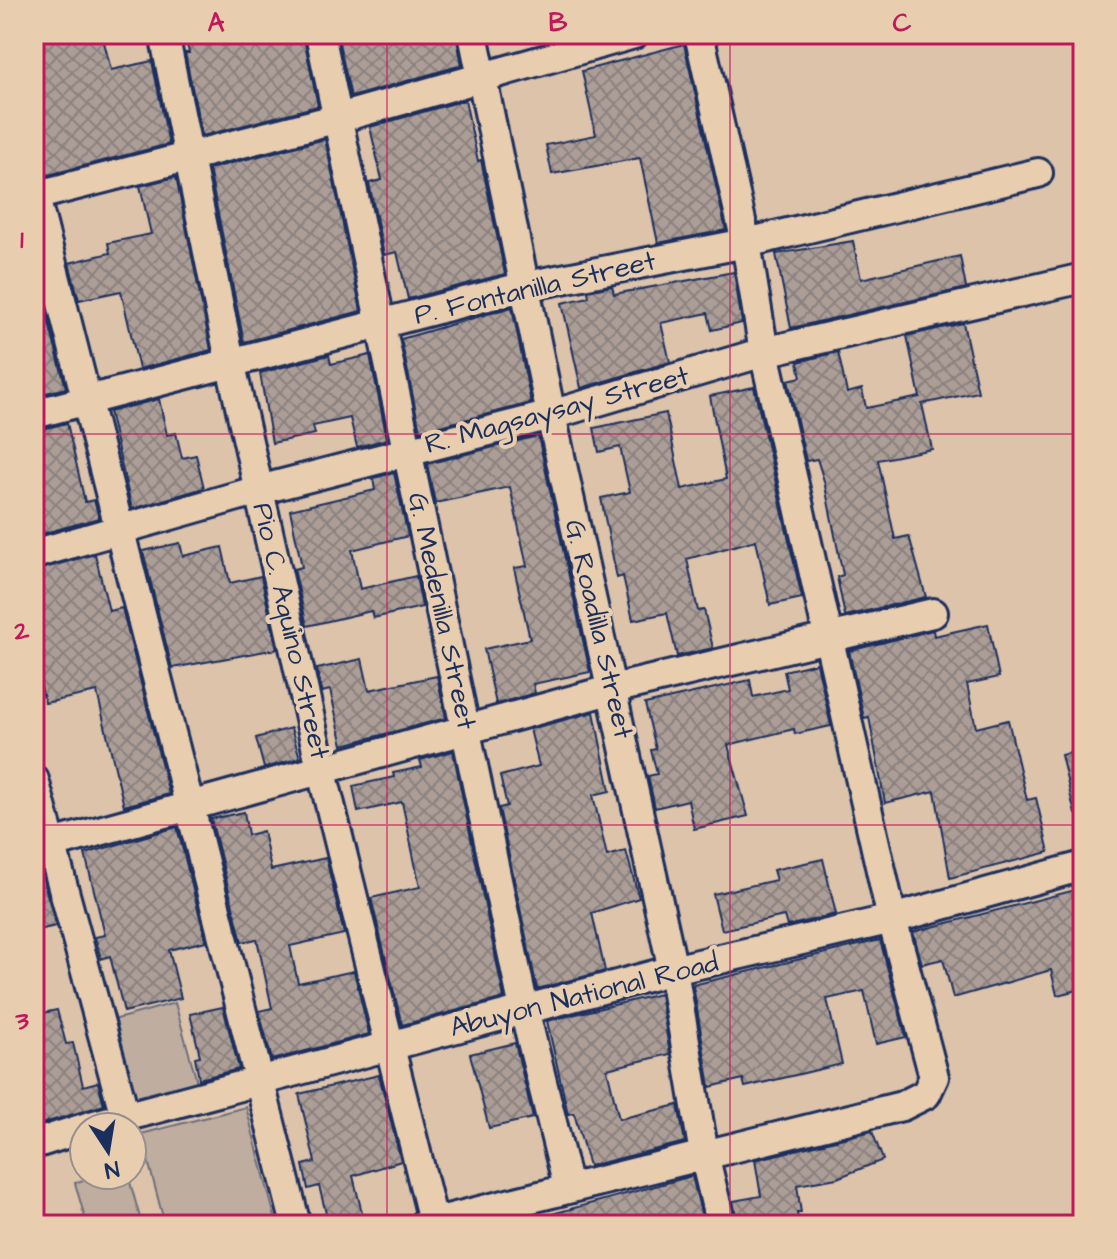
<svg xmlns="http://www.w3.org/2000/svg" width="1117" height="1259" font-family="'Architects Daughter',sans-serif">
	<defs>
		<pattern id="building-cross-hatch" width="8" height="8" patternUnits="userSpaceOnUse" patternTransform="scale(2)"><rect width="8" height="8" fill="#ac9e97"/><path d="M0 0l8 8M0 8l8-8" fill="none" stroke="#8b817e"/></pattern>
	</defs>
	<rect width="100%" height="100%" fill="#dcc3aa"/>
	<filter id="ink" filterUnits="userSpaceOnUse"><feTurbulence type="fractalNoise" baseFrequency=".0125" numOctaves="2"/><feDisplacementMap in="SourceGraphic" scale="16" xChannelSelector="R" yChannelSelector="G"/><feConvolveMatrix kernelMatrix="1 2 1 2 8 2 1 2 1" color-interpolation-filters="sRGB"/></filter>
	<g filter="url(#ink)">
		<path fill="#bfae9f" stroke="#6d6e7e" stroke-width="2" d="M175,1003L197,1082L127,1101L106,1022Z
			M246,1107L277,1225H165L141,1134Z
			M104,1175H128L142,1225H87L75,1183Z"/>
		<path fill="url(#building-cross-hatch)" stroke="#1b2f5e" stroke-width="2" d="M34,34H102L111,70L152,61L169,144L44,176L34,130Z
			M185,34H303L318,106L202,136L185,53H189Z
			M337,34H456L462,65L351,97Z
			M684,44L726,230L658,243L640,158L552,174L546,145L596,135L582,71Z
			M465,100L478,161L481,160L505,274L408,299L397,252L384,255L369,183L382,180L370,127Z
			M325,139L361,311L244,342L209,169Z
			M176,177L211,350L139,369L121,291L79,300L69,263L110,253L108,243L151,234L140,186Z
			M853,241L861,279L960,256L966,288L791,328L776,254Z
			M34,267L66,388L34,396Z
			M734,272L742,323L712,330L708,313L661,323L670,362L581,388L562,303L589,297L588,291L612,286L614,294Z
			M512,307L531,403L420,431L401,339Z
			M963,323L978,392L922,404L932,449L878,460L895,539L909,536L926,597L845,616L837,577L843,575L824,481L817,459L806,461L788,380L801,377L798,362L838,352L847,393L862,389L866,408L920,397L907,336Z
			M329,355L331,364L370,355L387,439L357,447L350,418L313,426L315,434L272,443L260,373Z
			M754,387L802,598L770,605L756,540L687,559L698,611L704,610L713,648L677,656L667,613L633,620L623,576L617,578L601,498L630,492L620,447L599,452L594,428L666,413L682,489L726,479L710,396Z
			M159,399L167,435L176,433L182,458L196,455L204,488L132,509L109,412Z
			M67,423L85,502L94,500L99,518L34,536V431Z
			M538,436L590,672L533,684L535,693L496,704L484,649L530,639L514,568L527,566L510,487L435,503L427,464Z
			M394,473L408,536L352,550L360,589L416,576L422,607L373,618L371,611L307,626L294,569L302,567L290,510L375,490L373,478Z
			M180,543L183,556L222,547L230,583L261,576L277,649L172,668L143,551Z
			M95,554L109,611L122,608L169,794L124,806L97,692L45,703L34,658V571Z
			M988,624L999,677L967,684L976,728L1008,720L1027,800L1036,798L1049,852L950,878L935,791L885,803L869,717L864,718L849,651L933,630L934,636Z
			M362,659L369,690L437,676L446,718L343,745L330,690L322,692L317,669Z
			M817,663L831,726L795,734L794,729L728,745L748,816L694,829L688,800L655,808L648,776L657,774L651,750L656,749L645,704L750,680L753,697L788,689L784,671Z
			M594,712L610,791L593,795L607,856L626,851L639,898L592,913L605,971L537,989L499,808L507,806L500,776L539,766L530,729Z
			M291,728L300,758L264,768L256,738Z
			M1083,750V813L1075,814L1061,755Z
			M453,751L504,998L402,1025L371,898L420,887L402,802L358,812L353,786L394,777L393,773L422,767L420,760Z
			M244,812L248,835L263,831L271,870L326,858L344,934L290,946L298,983L354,971L369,1034L272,1060L259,1011L272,1008L257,939L242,942L211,819Z
			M177,827L206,941L169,950L181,998L124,1012L110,956L101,959L95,937L105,935L85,854Z
			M823,859L836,914L787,926L784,916L722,930L713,894L776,880L773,870Z
			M39,865L56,926L34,931V866Z
			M1083,888V989L1057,995L1051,970L953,998L943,959L922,964L913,932Z
			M880,940L906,1037L876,1044L864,991L827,999L842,1064L745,1087L743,1079L710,1087L693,985Z
			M660,994L670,1054L607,1069L619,1119L678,1105L685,1142L589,1166L574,1113L568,1114L547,1021Z
			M223,1007L239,1069L199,1079L195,1057L200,1056L190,1014Z
			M57,1010L66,1044L73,1043L83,1086L98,1082L104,1105L34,1126V1015Z
			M515,1043L533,1118L489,1128L470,1054Z
			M379,1075L401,1161L353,1176L365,1225H329L319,1186L308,1189L303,1165L315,1162L299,1094Z
			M872,1131L883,1160L837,1178L797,1185L801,1213H797L799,1225H738L733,1201L761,1196L755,1160Z
			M692,1176L704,1225H542L541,1217Z"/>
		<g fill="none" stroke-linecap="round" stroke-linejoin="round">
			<g stroke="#1b2f5e" stroke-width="34">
				<path id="minor" d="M164,34L230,361L321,768L434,1225
					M320,34L524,1009L568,1187
					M473,34L551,415L673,970L704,1154L721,1225
					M34,193L296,1225
					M34,196L339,118L634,34
					M34,414L526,286L746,243L1038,173
					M34,554L259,490L551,415L764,352L1083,278
					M34,780L125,1116
					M34,849L613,689L933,613
					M87,1127L673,970L892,919L1083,866
					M34,1144L84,1128
					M423,1225L902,1106L926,1094L934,1077L892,919L764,352L746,243L699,34"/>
			</g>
			<use href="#minor" stroke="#e8cdaf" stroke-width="28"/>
		</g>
	</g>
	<path fill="none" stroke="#c2185b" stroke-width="2" stroke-opacity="0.55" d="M387,34V1225M730,34V1225M34,434H1083M34,825H1083"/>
	<g text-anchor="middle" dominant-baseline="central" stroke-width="8" stroke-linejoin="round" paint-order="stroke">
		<g font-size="28" fill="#1b2f5e" stroke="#e8cdaf">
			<text transform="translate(535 288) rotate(-13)">P. Fontanilla Street</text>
			<text transform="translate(557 410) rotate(-15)">R. Magsaysay Street</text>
			<text transform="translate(442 611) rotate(78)">G. Medenilla Street</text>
			<text transform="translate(599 629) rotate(77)">G. Roadilla Street</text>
			<text transform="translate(291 631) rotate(77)">Pio C. Aquino Street</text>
			<text transform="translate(584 995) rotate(-14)">Abuyon National Road</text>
		</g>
	</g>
	<rect width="1117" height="1259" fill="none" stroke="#e8cdaf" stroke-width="88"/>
	<g transform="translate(108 1151) rotate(168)"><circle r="38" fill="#e8cdaf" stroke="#968e8f" stroke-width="2"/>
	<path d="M0-6L14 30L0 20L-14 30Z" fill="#1b2f5e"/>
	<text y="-12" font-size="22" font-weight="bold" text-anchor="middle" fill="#1b2f5e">N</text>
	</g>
	<rect x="44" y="44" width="1029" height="1171" fill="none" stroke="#c2185b" stroke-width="3"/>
	<g font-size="26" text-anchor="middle" font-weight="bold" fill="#c2185b">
		<text x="216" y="31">A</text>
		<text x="558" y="31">B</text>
		<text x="902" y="31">C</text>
		<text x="22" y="248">1</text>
		<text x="22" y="639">2</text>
		<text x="22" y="1029">3</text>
	</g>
</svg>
